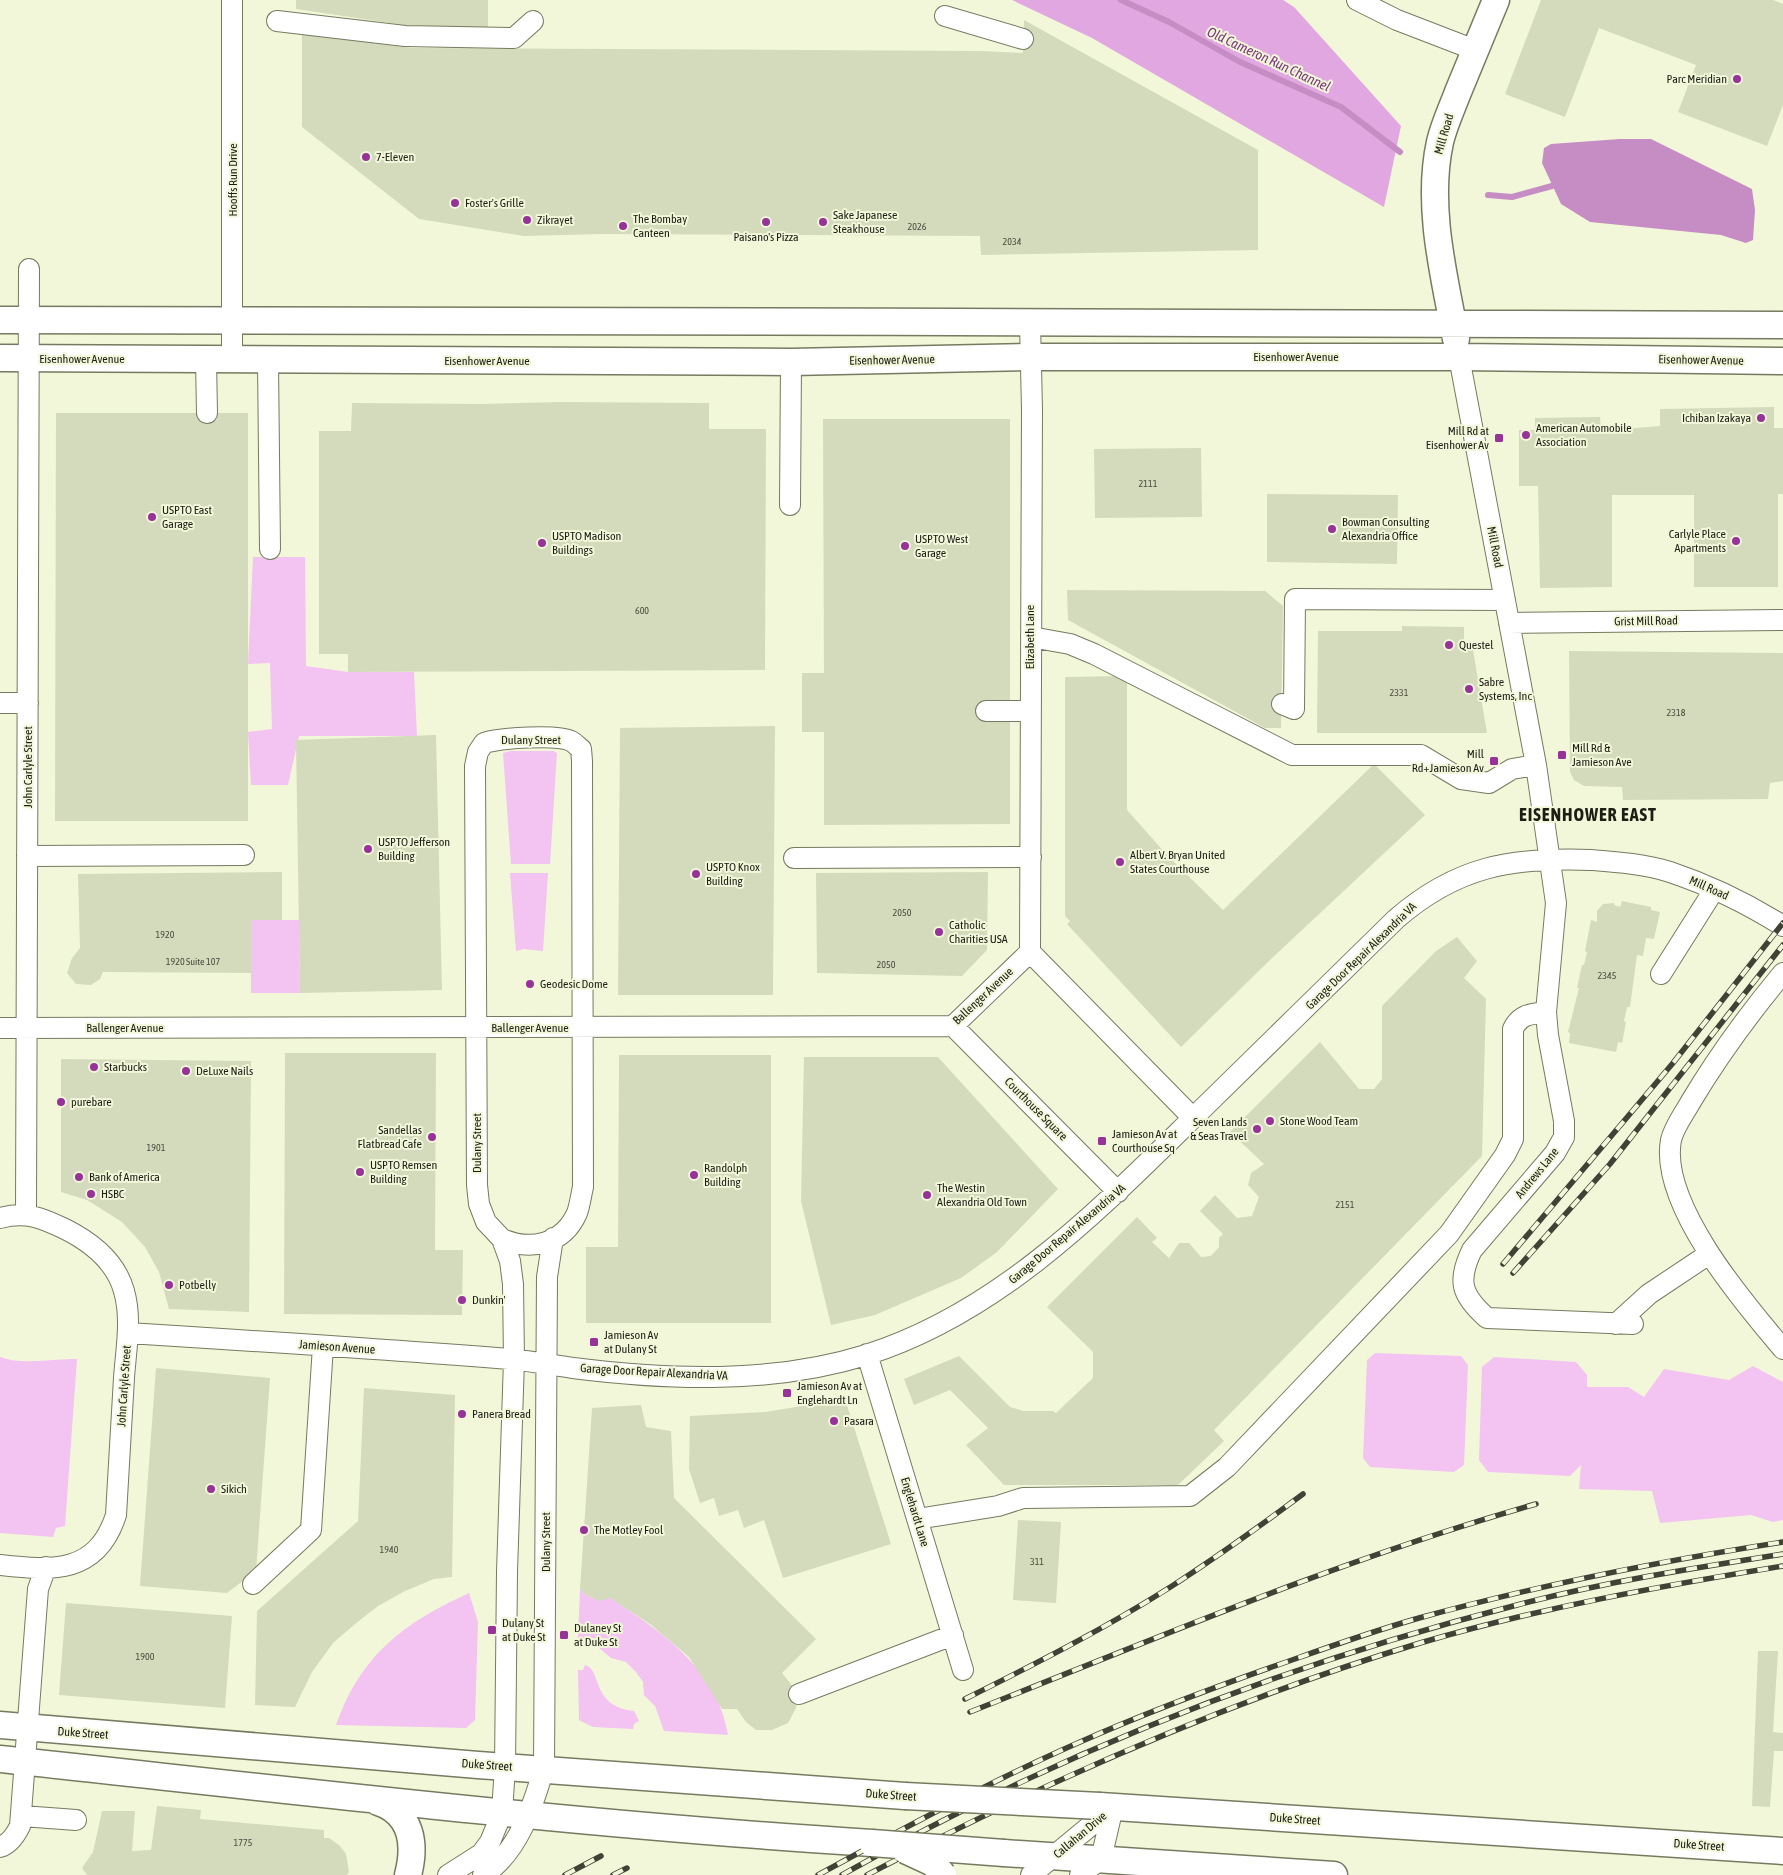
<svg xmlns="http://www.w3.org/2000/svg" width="1783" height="1875" font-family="'Asap Condensed',sans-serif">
	<rect width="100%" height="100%" fill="#f2f7da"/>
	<path fill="#f3c3f2" d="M253,557H305L306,666L348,672H414L417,736H299L288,785H251L248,732L272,729L270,663L248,664Z
		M510,751H553L557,753L550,864H511L503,753Z
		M510,873H548L543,951L524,949L516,951Z
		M251,920H299L300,993H251Z
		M1375,1353L1461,1356L1468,1365L1464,1465L1454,1472L1370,1467L1363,1458L1367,1360Z
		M0,1357C25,1366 51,1358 77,1359L65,1526L56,1528L53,1537L0,1533Z
		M1494,1357L1576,1362L1587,1375V1387H1628L1644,1397L1664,1369L1729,1380L1753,1366L1783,1382V1520L1773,1522L1751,1515L1660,1523L1652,1491L1579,1489L1581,1465L1570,1476L1488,1472L1479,1460L1482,1367Z
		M580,1589C589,1599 597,1601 610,1598C661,1631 718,1670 728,1735L664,1731L655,1706L644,1695L643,1682L636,1672L626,1662L611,1658L599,1648L578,1639Z
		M469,1593L478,1622L475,1720L466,1728L336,1725C361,1654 404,1623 469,1593Z
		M585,1665C603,1670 590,1706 634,1711L639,1721L634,1724L633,1729L593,1727L579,1720L578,1670H583Z"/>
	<path fill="#e1a7e0" d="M1012,0H1283L1294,7L1401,126L1384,207L1092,38Z"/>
	<path fill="#c68dc5" d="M1620,139H1651L1752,189L1755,210L1753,240L1746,243L1721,235L1590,222L1561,204L1542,163L1544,148L1551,144Z"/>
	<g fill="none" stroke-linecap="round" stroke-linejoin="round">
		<path stroke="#c68dc5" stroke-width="6" d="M1121,0L1169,22L1240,62L1341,107L1400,152
			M1488,195L1512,197L1552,186"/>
	</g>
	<path fill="#d4dabc" d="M296,0H488V28L404,25L296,9Z
		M1541,0H1773L1783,4V105L1767,146L1678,112L1696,65L1599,28L1565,117L1505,94Z
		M1024,20L1258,150V250L981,255L980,236L601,234L524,236L419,219L302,127V34L412,48L981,51L1023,53Z
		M560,402L709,403V429H766L765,670L348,672V654H319V431H351L352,403L482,404Z
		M1774,407V428H1783V494H1778V587H1694V495H1612V587L1540,588L1538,486H1519V430H1535V418L1600,417L1601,431L1611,430L1660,426V409Z
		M56,413H248V821H55Z
		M823,419H1010V824L824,825V732H802V673H824Z
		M1201,448L1202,517L1095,518L1094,449Z
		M1267,494L1398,495L1397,564L1267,562Z
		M1067,590L1265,591L1283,606L1281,728H1265L1068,620Z
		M1402,626L1464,627V650H1473L1487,733H1317L1318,631H1402Z
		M1569,651L1783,653V781L1770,783L1768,799L1623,800L1622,787L1584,786L1574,780L1570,772Z
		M1127,676V810L1167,855L1223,910L1374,764L1425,815L1271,959L1181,1047L1067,924L1070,921L1065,916V677Z
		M775,726L773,995H618L620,728Z
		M436,735L442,990L300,993L296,740Z
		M282,872V920H251V973L103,972L100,979L91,985L76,984L67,973L72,958L80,948L78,874Z
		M988,872L987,950L962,976L817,973L816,873Z
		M1622,901L1651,907V910L1660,912L1654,939L1646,938L1643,956L1637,955L1630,1007H1627L1624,1021L1626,1022L1622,1043L1618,1042L1616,1052L1569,1043L1570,1033L1568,1032L1579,988H1577L1582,965H1584L1587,952L1585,951L1591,920L1597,922V911L1603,904L1614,903V905L1620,907Z
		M1457,937L1477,961L1464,978L1486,999L1482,1156L1214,1430L1224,1441L1178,1485H1004L966,1445L988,1428L950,1390L914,1405L904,1379L959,1356L1010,1407L1024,1411H1053L1056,1413L1093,1378V1352L1047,1307L1137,1217L1157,1238L1152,1242L1169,1258L1179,1243H1189L1201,1257L1211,1256L1219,1247V1238L1223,1234L1200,1211L1215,1195L1237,1218L1252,1216L1259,1197L1248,1185L1251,1173L1264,1164L1230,1132L1320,1042L1359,1089H1374L1382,1079V1006L1436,951Z
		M285,1053H436L435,1250H463L462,1315L284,1314Z
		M619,1055H771V1323H586V1247H618Z
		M804,1057H938L1058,1189L997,1252L961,1278L875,1315L831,1325L801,1201Z
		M61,1059L251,1061L249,1312L169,1309L159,1272L145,1247L122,1222L87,1200L61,1192Z
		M156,1368L270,1378L256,1571L227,1593L140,1586Z
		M364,1388L455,1395L452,1577L434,1579L405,1591L378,1606L355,1624L333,1643L312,1672L295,1707L255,1705L257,1611L358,1521Z
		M845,1399L891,1544L783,1578L764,1520L744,1528L738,1510L719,1516L714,1498L700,1503L689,1469L690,1416L765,1412Z
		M641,1405L646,1427L671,1431L674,1498L816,1639L782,1673L799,1694L796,1708L788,1723L772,1730H756L746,1722L737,1709H722L689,1657L650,1624L610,1598L599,1601L586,1595L580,1589L592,1408Z
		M1018,1520L1061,1522L1056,1603L1013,1600Z
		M66,1603L232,1616L225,1708L59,1695Z
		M1758,1651H1778L1773,1732L1783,1733V1751H1774L1770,1807L1752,1806Z
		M157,1806L201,1810L200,1819L324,1830V1838H329L339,1845L346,1854L349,1872L347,1875H87L82,1868L93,1852L102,1811H135L132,1851L151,1850Z"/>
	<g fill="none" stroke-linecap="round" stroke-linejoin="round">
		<g stroke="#767a60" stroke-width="22">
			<path id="minor" d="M1357,0L1397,20L1475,50
				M945,16L1023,39
				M277,21L405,36L514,38L533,21
				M1030,323L1032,410L1030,952
				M1459,357L1536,765L1556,903L1546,1012L1548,1035L1564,1121V1137L1555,1153L1472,1250C1457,1281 1461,1295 1487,1318L1633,1324
				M206,360L207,413
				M232,360V0
				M268,361L270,549
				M790,505L791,362
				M1509,623L1783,620
				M1031,637L1070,644L1094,654L1292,755H1421L1461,779L1489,783L1512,769L1536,765
				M0,703H28
				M1282,704L1294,709L1295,599L1505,600
				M986,711H1030
				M27,856L244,855
				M794,858L1031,857
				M1030,952L1193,1118
				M1783,973C1748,1015 1718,1056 1690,1103C1684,1114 1674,1127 1671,1140C1659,1204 1744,1303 1783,1349
				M1661,974L1714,890
				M953,1026L1118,1192
				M0,1028L953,1026L1030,952
				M26,1214L29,269
				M0,1218C26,1211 42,1218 65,1229C91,1242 116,1262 124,1291C132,1319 126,1349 124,1378C121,1424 119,1469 116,1515C97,1574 53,1571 0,1565
				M1616,1324L1649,1294L1709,1254
				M128,1333C255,1341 382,1349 509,1359C531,1361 552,1365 573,1368C669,1380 773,1384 866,1355C999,1313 1099,1210 1195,1116C1262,1050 1329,985 1396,919C1457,866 1512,857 1591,860C1617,862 1645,864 1670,872C1709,885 1748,904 1783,926
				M867,1354L963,1670
				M917,1519L998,1506L1023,1498L1190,1496L1227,1467L1449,1234L1505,1155L1513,1139V1029C1520,1014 1531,1014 1546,1012
				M253,1584L311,1530L323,1346
				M799,1694L953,1635
				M22,1816L76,1820
				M0,1847C10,1844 16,1834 20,1826L38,1589L46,1567
				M448,1875L481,1854L490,1842L502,1813L505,1766L507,1572L514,1360L513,1284L510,1261L502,1239L486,1222L479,1204L477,1185L475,766L478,752L484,743C500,738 557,734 571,741C575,743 578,747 581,749L582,761L583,1187C581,1195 580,1205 577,1213C563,1245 530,1251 502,1239
				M483,1875C518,1853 533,1806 544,1768L547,1277L553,1238
				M1031,1875L1113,1807
				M1080,1875L1101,1859L1113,1807"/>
		</g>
		<g stroke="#767a60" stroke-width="29">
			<path id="major" d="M0,320C594,325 1189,318 1783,325
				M1456,339C1444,276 1426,206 1440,142C1444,125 1452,108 1458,92C1471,61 1483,31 1496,0
				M0,358L791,362L1030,357H1459L1783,361
				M0,1725L478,1765L905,1796
				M0,1759C290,1790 581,1825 872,1843
				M378,1802C412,1813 416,1844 408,1875
				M1100,1806L1783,1851
				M1004,1853L1334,1875"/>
		</g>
		<use href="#minor" stroke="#fff" stroke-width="20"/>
		<use href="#major" stroke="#fff" stroke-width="26"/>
		<g stroke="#3f4235" stroke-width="5.5">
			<path id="rail" d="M1503,1264L1673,1063L1783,923
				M1513,1273L1610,1164L1783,945
				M965,1699C1035,1664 1106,1628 1172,1586C1217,1557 1260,1526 1303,1494
				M970,1712C1157,1638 1342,1559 1536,1504
				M565,1875L601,1856
				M613,1875L627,1868
				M818,1875C904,1828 991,1781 1080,1742C1150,1711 1220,1685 1292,1660C1334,1645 1377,1630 1419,1618C1539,1585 1661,1561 1783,1542
				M842,1875C1053,1755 1282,1665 1517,1605C1604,1582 1694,1568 1783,1554
				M867,1875C1044,1782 1228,1701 1420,1643C1539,1608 1661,1586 1783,1566"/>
		</g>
		<use href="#rail" stroke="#f2f7da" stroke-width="4" stroke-dasharray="11" stroke-linecap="butt"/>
		<g stroke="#767a60" stroke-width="29" stroke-linecap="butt">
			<path id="major-bridge" d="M905,1796L1100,1806
				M872,1843L1004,1853
				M905,1850L933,1863L943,1875"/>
		</g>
		<use href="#major-bridge" stroke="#fff" stroke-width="26"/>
	</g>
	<g fill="#963298" stroke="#f2f7da" stroke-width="2">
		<circle cx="1737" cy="79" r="5"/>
		<circle cx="366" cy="157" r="5"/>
		<circle cx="455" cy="203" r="5"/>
		<circle cx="527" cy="220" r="5"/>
		<circle cx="766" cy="222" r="5"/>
		<circle cx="823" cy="222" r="5"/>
		<circle cx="623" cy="226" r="5"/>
		<circle cx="1761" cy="418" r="5"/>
		<circle cx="1526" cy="435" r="5"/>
		<rect x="1494" y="433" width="10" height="10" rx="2.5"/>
		<circle cx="152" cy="517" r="5"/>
		<circle cx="1332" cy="529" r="5"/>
		<circle cx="1736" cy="541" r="5"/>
		<circle cx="542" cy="543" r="5"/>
		<circle cx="905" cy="546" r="5"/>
		<circle cx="1449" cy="645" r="5"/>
		<circle cx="1469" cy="689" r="5"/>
		<rect x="1557" y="750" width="10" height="10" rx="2.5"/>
		<rect x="1489" y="756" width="10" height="10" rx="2.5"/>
		<circle cx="368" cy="849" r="5"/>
		<circle cx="1120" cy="862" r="5"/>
		<circle cx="696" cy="874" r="5"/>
		<circle cx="939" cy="932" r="5"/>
		<circle cx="530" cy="984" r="5"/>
		<circle cx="94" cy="1067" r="5"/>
		<circle cx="186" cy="1071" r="5"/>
		<circle cx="61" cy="1102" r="5"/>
		<circle cx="1270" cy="1121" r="5"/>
		<circle cx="1257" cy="1129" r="5"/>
		<circle cx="432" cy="1137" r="5"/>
		<rect x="1097" y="1136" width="10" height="10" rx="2.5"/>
		<circle cx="360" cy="1172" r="5"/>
		<circle cx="694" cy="1175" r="5"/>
		<circle cx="79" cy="1177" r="5"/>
		<circle cx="91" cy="1194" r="5"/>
		<circle cx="927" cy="1195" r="5"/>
		<circle cx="169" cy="1285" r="5"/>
		<circle cx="462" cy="1300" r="5"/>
		<rect x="589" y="1337" width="10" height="10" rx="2.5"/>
		<rect x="782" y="1388" width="10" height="10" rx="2.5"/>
		<circle cx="462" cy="1414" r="5"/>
		<circle cx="834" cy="1421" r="5"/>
		<circle cx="211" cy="1489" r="5"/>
		<circle cx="584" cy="1530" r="5"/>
		<rect x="487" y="1625" width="10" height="10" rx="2.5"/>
		<rect x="559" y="1630" width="10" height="10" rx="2.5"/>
	</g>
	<g text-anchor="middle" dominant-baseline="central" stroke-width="4" stroke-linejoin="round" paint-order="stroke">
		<g font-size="10" fill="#4a4d3e">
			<text x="917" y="226">2026</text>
			<text x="1012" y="241">2034</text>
			<text x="1148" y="483">2111</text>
			<text x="642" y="610">600</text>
			<text x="1399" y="692">2331</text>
			<text x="1676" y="712">2318</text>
			<text x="902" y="912">2050</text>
			<text x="165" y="934">1920</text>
			<text x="193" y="961">1920 Suite 107</text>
			<text x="886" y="964">2050</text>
			<text x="1607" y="975">2345</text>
			<text x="156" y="1147">1901</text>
			<text x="1345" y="1204">2151</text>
			<text x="389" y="1549">1940</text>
			<text x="1037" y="1561">311</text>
			<text x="145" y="1656">1900</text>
			<text x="243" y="1842">1775</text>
		</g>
		<g font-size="12" fill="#1c1e14" stroke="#f2f7da" text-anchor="start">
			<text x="1727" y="79" text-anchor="end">Parc Meridian</text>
			<text x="376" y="157">7-Eleven</text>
			<text x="465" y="203">Foster's Grille</text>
			<text x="833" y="215">Sake Japanese<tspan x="833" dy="14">Steakhouse</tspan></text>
			<text x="633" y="219">The Bombay<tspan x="633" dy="14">Canteen</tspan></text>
			<text x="537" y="220">Zikrayet</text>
			<text x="766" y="237" text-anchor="middle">Paisano's Pizza</text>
			<text x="1751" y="418" text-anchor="end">Ichiban Izakaya</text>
			<text x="1536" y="428">American Automobile<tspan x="1536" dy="14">Association</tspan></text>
			<text x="1489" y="431" text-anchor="end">Mill Rd at<tspan x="1489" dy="14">Eisenhower Av</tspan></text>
			<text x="162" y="510">USPTO East<tspan x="162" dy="14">Garage</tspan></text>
			<text x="1342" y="522">Bowman Consulting<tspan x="1342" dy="14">Alexandria Office</tspan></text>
			<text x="1726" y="534" text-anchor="end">Carlyle Place<tspan x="1726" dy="14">Apartments</tspan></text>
			<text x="552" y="536">USPTO Madison<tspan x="552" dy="14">Buildings</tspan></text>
			<text x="915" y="539">USPTO West<tspan x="915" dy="14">Garage</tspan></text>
			<text x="1459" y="645">Questel</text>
			<text x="1479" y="682">Sabre<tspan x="1479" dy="14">Systems, Inc</tspan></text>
			<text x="1572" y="748">Mill Rd &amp;<tspan x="1572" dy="14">Jamieson Ave</tspan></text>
			<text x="1484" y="754" text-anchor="end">Mill<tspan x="1484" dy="14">Rd+Jamieson Av</tspan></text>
			<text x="378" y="842">USPTO Jefferson<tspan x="378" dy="14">Building</tspan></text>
			<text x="1130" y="855">Albert V. Bryan United<tspan x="1130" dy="14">States Courthouse</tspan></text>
			<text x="706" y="867">USPTO Knox<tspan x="706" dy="14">Building</tspan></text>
			<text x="949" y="925">Catholic<tspan x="949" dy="14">Charities USA</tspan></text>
			<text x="540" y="984">Geodesic Dome</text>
			<text x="104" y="1067">Starbucks</text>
			<text x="196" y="1071">DeLuxe Nails</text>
			<text x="71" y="1102">purebare</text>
			<text x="1280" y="1121">Stone Wood Team</text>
			<text x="1247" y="1122" text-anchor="end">Seven Lands<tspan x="1247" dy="14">&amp; Seas Travel</tspan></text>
			<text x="422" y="1130" text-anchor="end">Sandellas<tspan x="422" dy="14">Flatbread Cafe</tspan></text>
			<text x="1112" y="1134">Jamieson Av at<tspan x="1112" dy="14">Courthouse Sq</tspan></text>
			<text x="370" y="1165">USPTO Remsen<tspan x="370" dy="14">Building</tspan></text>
			<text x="704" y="1168">Randolph<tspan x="704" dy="14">Building</tspan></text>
			<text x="89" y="1177">Bank of America</text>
			<text x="937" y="1188">The Westin<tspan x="937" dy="14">Alexandria Old Town</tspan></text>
			<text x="101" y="1194">HSBC</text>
			<text x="179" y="1285">Potbelly</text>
			<text x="472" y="1300">Dunkin'</text>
			<text x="604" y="1335">Jamieson Av<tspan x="604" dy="14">at Dulany St</tspan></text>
			<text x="797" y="1386">Jamieson Av at<tspan x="797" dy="14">Englehardt Ln</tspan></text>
			<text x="472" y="1414">Panera Bread</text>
			<text x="844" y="1421">Pasara</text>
			<text x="221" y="1489">Sikich</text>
			<text x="594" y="1530">The Motley Fool</text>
			<text x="502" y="1623">Dulany St<tspan x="502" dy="14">at Duke St</tspan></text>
			<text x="574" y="1628">Dulaney St<tspan x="574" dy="14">at Duke St</tspan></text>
		</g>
		<g font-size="12" fill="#1c1e14" stroke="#f2f7da">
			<text transform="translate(1444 134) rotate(-74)">Mill Road</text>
			<text transform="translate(233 180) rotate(-90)">Hooffs Run Drive</text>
			<text x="1296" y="357">Eisenhower Avenue</text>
			<text x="82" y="359">Eisenhower Avenue</text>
			<text transform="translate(892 360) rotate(-1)">Eisenhower Avenue</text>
			<text transform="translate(1701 360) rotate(1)">Eisenhower Avenue</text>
			<text x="487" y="361">Eisenhower Avenue</text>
			<text transform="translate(1495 547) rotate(79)">Mill Road</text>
			<text transform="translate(1646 621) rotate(-1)">Grist Mill Road</text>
			<text transform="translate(1030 637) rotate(-90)">Elizabeth Lane</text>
			<text x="531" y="740">Dulany Street</text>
			<text transform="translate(28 767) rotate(-90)">John Carlyle Street</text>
			<text transform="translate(1709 888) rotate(24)">Mill Road</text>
			<text transform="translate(1361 956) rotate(-44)">Garage Door Repair Alexandria VA</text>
			<text transform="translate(983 996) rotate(-43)">Ballenger Avenue</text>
			<text x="125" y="1028">Ballenger Avenue</text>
			<text x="530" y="1028">Ballenger Avenue</text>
			<text transform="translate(1036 1109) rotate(45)">Courthouse Square</text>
			<text transform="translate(477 1143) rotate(-90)">Dulany Street</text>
			<text transform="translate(1537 1173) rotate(-51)">Andrews Lane</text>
			<text transform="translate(1067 1234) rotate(-40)">Garage Door Repair Alexandria VA</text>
			<text transform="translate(337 1347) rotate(4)">Jamieson Avenue</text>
			<text transform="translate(654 1372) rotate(3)">Garage Door Repair Alexandria VA</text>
			<text transform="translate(124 1386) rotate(-86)">John Carlyle Street</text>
			<text transform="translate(915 1512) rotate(73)">Englehardt Lane</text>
			<text transform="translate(546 1542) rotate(-90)">Dulany Street</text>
			<text transform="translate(83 1733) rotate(4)">Duke Street</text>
			<text transform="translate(487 1765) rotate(4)">Duke Street</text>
			<text transform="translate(891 1795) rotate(4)">Duke Street</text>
			<text transform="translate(1295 1819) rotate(4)">Duke Street</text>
			<text transform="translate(1080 1835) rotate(-40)">Callahan Drive</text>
			<text transform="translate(1699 1845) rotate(4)">Duke Street</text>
		</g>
		<g font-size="14" font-style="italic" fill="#7b377b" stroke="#f2f7da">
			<text transform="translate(1269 59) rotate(25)">Old Cameron Run Channel</text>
		</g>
		<g font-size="18" font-weight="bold" letter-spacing="1" fill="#1c1e14" stroke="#f2f7da">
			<text x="1588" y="814">EISENHOWER EAST</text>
		</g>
	</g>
</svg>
